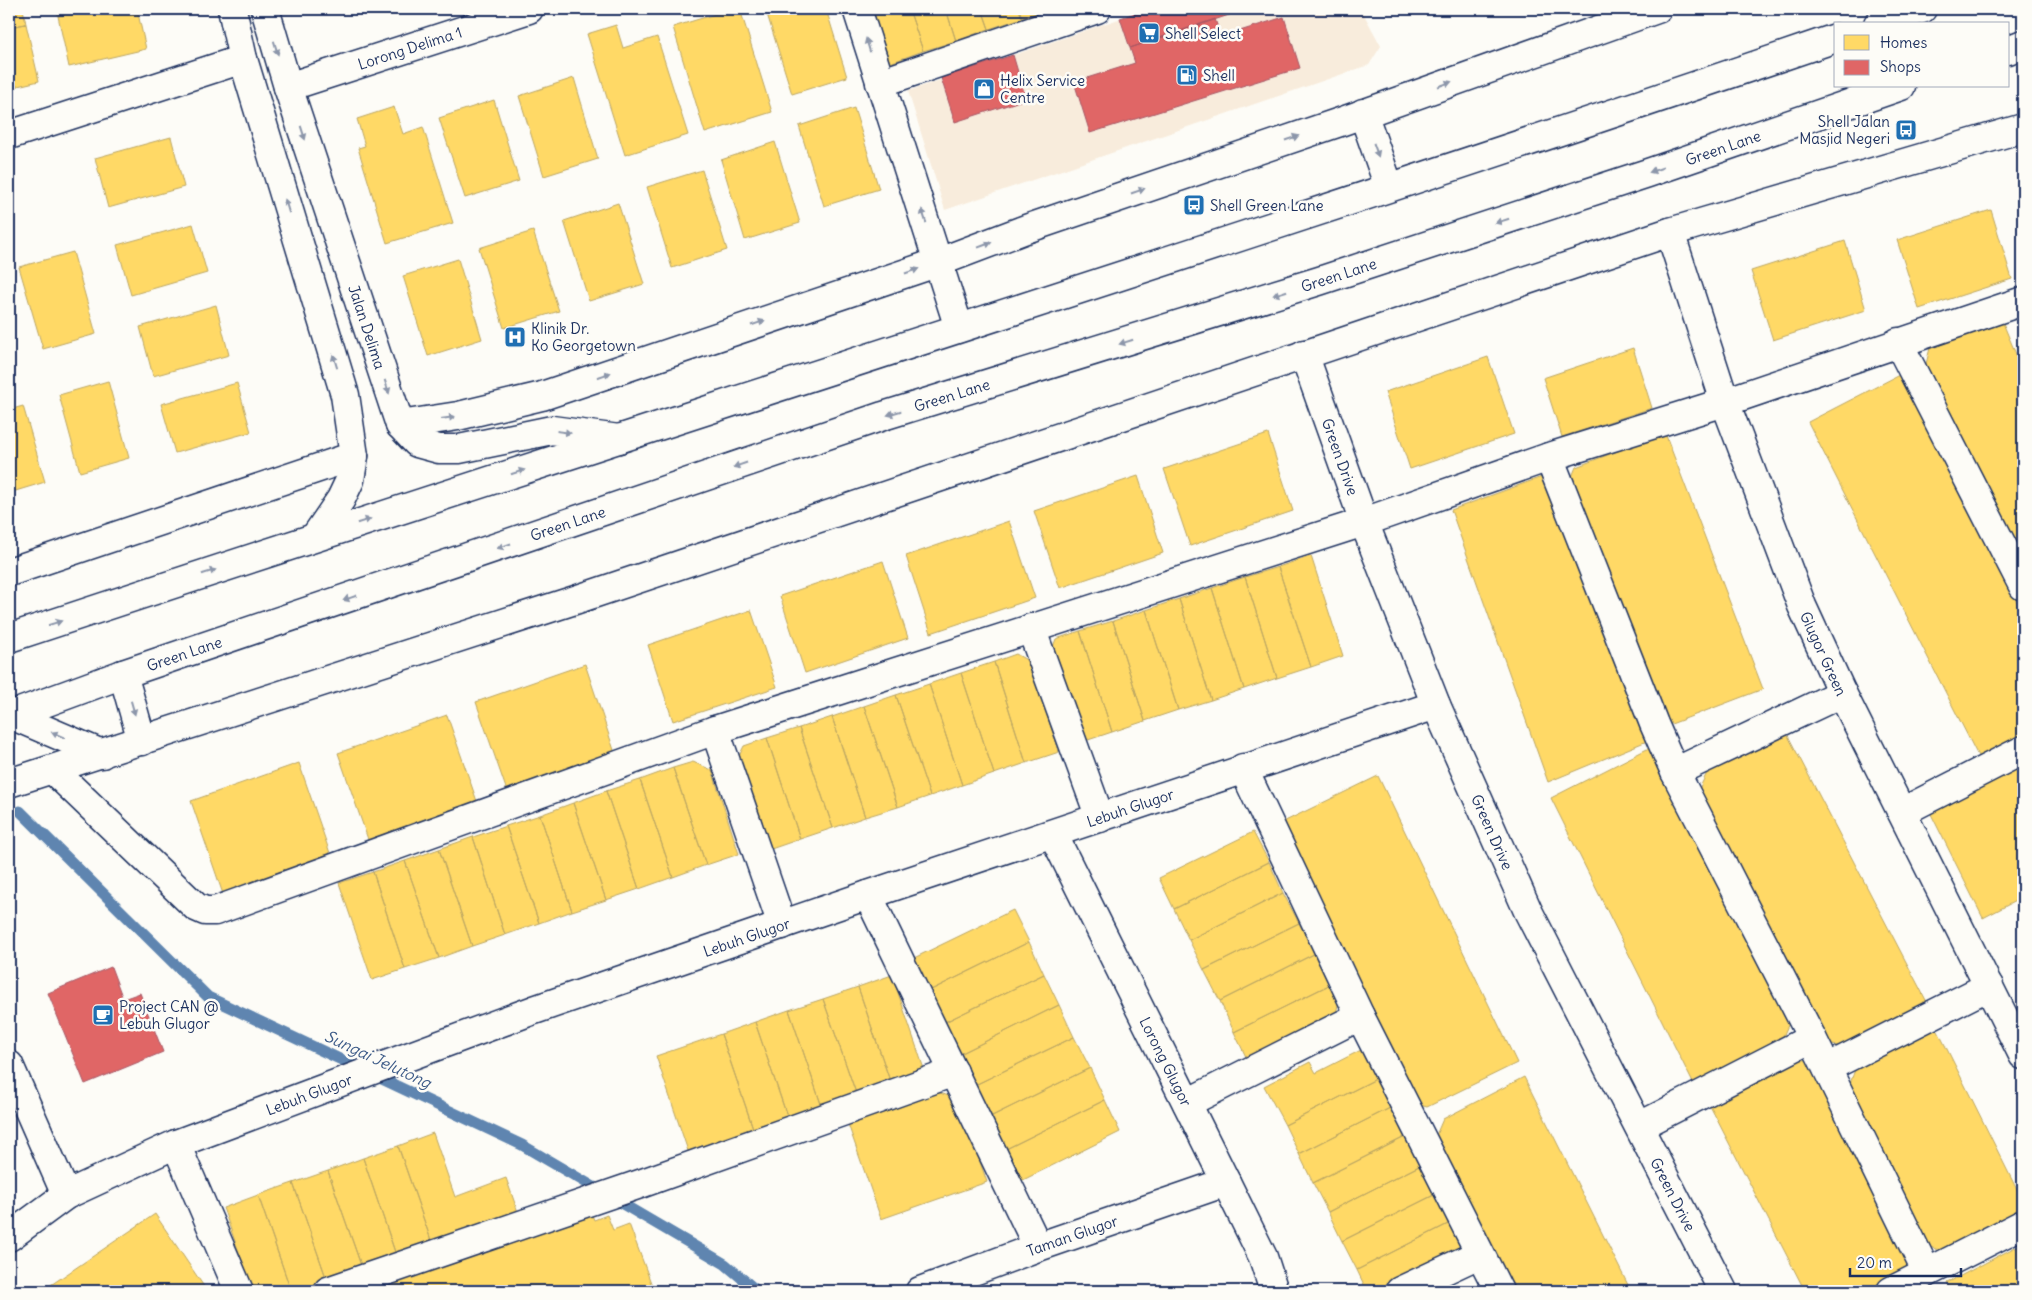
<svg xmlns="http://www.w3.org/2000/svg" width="2032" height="1300" font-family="Delius,sans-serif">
	<rect width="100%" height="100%" fill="#fdfcf7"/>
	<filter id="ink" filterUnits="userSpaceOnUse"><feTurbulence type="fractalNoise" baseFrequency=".02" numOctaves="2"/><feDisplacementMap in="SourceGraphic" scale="10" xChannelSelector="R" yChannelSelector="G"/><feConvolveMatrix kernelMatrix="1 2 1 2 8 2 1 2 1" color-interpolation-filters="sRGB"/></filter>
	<g filter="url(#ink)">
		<path fill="#f8ecdc" d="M1148,9H1361L1381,46L1369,65L945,210L908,91Z"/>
		<path fill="#ffd966" stroke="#bba664" d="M9,9H23L26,24L9,27Z
			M57,9H92L58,16Z
			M92,9H137L146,49L69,67L58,16Z
			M732,9H740L772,112L705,133L673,27Z
			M783,9H826L847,77L792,94L767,14Z
			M872,9H909L923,51L890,63Z
			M909,9H946L956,41L923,51Z
			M946,9H982L989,29L956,41Z
			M982,9H1019L1022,18L989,29Z
			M1019,9H1049L1022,18Z
			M26,24L39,81L9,88V27Z
			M616,25L623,48L657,37L688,135L625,155L587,34Z
			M574,78L598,159L544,176L519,96Z
			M494,100L519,181L465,198L439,118Z
			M394,107L403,134L423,127L453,223L387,243L358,148L365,146L357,119Z
			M854,108L879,189L824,206L799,126Z
			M171,137L184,187L108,208L95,158Z
			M775,142L800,223L745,240L721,160Z
			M702,170L727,250L672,268L647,187Z
			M618,203L644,284L589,301L564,221Z
			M1991,210L2012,279L1919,309L1897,240Z
			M193,224L207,273L131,295L117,245Z
			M533,231L559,311L504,328L479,248Z
			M1845,241L1866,310L1773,340L1751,271Z
			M73,252L96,334L43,349L19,267Z
			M458,259L482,339L428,356L403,276Z
			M216,305L229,355L153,376L140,327Z
			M2003,323L2018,359L2023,357V565L1925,368L1930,348Z
			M1633,348L1652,408L1562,437L1543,378Z
			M1488,357L1514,434L1410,469L1385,392Z
			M1901,374L2023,614V735L1979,758L1808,422Z
			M108,381L129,458L80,472L59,395Z
			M237,383L251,432L175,453L161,404Z
			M23,406L45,482L9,493V410Z
			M1665,433L1763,689L1666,726L1571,479L1576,467Z
			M1268,434L1293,511L1190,546L1164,469Z
			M1550,474L1647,741L1548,782L1451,510Z
			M1138,476L1163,553L1060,588L1034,511Z
			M1009,521L1035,598L931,633L906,556Z
			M1311,556L1343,656L1311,667L1278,567Z
			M883,561L908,638L805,673L780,596Z
			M1278,567L1311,667L1277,678L1245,577Z
			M1245,577L1277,678L1244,689L1212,588Z
			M1212,588L1244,689L1211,700L1179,599Z
			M1179,599L1211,700L1178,710L1146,610Z
			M751,610L777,687L673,721L648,645Z
			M1146,610L1178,710L1145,721L1113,621Z
			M1113,621L1145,721L1112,732L1080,631Z
			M1080,631L1112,732L1079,743L1050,654L1056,639Z
			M1016,654L1030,662L1059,752L1026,763L994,662Z
			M994,662L1026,763L994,774L961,673Z
			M585,664L617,759L509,797L476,702Z
			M961,673L994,774L962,785L929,684Z
			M929,684L962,785L930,796L896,695Z
			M896,695L930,796L898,807L864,706Z
			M864,706L898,807L865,817L832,717Z
			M447,715L480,810L371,848L338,753Z
			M832,717L865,817L833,828L799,728Z
			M799,728L833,828L800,839L767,738Z
			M1785,730L1928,1004L1846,1047L1824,1044L1697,793L1708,771Z
			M767,738L800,839L768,850L738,758L744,746Z
			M1651,747L1789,1023L1781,1041L1694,1085L1551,798Z
			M693,762L712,770L739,854L706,865L673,768Z
			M299,763L332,859L224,897L191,801Z
			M2023,764V897L1983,918L1930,812Z
			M673,768L706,865L673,877L640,780Z
			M1378,776L1517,1063L1427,1107L1409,1102L1275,826Z
			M640,780L673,877L639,889L606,791Z
			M606,791L639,889L606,900L573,803Z
			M573,803L606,900L572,911L540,815Z
			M540,815L572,911L539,923L506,826Z
			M506,826L539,923L505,935L473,837Z
			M1253,832L1269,862L1174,909L1159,878Z
			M473,837L505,935L472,946L439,849Z
			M439,849L472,946L439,958L405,861Z
			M405,861L439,958L405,969L373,872Z
			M1269,862L1283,893L1189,940L1174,909Z
			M373,872L405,969L372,980L339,883Z
			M1283,893L1299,923L1204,970L1189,940Z
			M1013,910L1029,942L929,991L914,958Z
			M1299,923L1314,954L1220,1001L1204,970Z
			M1029,942L1044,974L945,1022L929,991Z
			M1314,954L1329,985L1234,1032L1220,1001Z
			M1044,974L1059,1005L960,1054L945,1022Z
			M892,975L925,1072L891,1084L858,987Z
			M1329,985L1338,1005L1335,1018L1249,1063L1234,1032Z
			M858,987L891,1084L857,1096L823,999Z
			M823,999L857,1096L822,1107L789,1010Z
			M1059,1005L1074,1037L975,1085L960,1054Z
			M789,1010L822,1107L788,1119L755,1022Z
			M755,1022L788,1119L754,1131L721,1034Z
			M1937,1029L2023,1202V1211L1943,1251L1929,1247L1848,1089L1856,1067Z
			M721,1034L754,1131L689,1154L656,1056Z
			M1074,1037L1090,1068L990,1117L975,1085Z
			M1363,1049L1378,1078L1285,1125L1264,1086L1310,1062L1316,1073Z
			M1796,1059L1814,1061L1910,1253L1906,1270L1866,1291H1805L1709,1104Z
			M1090,1068L1105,1100L1006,1149L990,1117Z
			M1524,1077L1631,1291H1508L1433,1142L1443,1119Z
			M1378,1078L1392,1107L1299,1154L1285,1125Z
			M937,1092L958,1099L987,1182L881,1219L848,1124Z
			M1105,1100L1120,1132L1021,1181L1006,1149Z
			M1392,1107L1407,1136L1313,1183L1299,1154Z
			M433,1133L455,1197L506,1178L519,1215L433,1246L398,1146Z
			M1407,1136L1421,1165L1328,1212L1313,1183Z
			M398,1146L433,1246L397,1258L363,1158Z
			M363,1158L397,1258L363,1271L328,1171Z
			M1421,1165L1436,1194L1342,1241L1328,1212Z
			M328,1171L363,1271L328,1283L293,1183Z
			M293,1183L328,1283L305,1291H291L258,1195Z
			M1436,1194L1450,1223L1357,1270L1342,1241Z
			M258,1195L291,1291H253L223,1208Z
			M588,1206L594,1220L607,1215L613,1230L629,1224L654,1291H364Z
			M155,1214L207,1291H42Z
			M1450,1223L1461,1243L1456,1256L1387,1291H1367L1357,1270Z
			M2023,1243V1291H1951L1947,1283Z
			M1188,1284L1190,1291H1168Z"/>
		<path fill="#e06666" stroke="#a55664" d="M1148,9H1247L1130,48L1120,18Z
			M1284,17L1300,68L1090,133L1074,82L1135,63L1130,48L1215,19L1221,37Z
			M1013,55L1026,99L955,122L941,78Z
			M111,967L123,999L140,993L163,1052L85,1084L48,993Z"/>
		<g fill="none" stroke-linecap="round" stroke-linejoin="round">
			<path stroke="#5e85b0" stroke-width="11" d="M20,811L208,997L522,1145L725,1264L757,1291"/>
			<g stroke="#1b2f5e" stroke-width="31">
				<g id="minor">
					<path d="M232,9L243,59L345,395L354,456L350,480L341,499L315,537"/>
					<path id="s1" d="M265,9L288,87L400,425L417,443L439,449H459L552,430L619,439"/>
					<path d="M857,9L959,328"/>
					<path d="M880,83L1097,9"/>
					<path id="s2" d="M288,87L529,9"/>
					<path d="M1363,113L1389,187"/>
					<path d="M9,135L243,59"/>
					<path id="s3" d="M1670,232L1725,402L1802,606L1842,693L2023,1055"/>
					<path d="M1898,342L2023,586"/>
					<path id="s4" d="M1304,354L1364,522L1436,705L1528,911L1723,1291"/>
					<path d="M400,425L458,416L542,396L939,262L1026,229L1340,122L1657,9"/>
					<path d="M1549,457L1654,724L1675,772L1812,1038L1927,1273"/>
					<path d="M9,572L354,456"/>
					<path d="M1031,628L1100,818"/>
					<path d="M123,674L142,741"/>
					<path d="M11,715L102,754"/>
					<path d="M715,730L782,925"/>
					<path d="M1243,768L1360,1016L1499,1291"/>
					<path d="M53,770L196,907L205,911H215L715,730L1364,522L1549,457L1725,402L2023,301"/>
					<path d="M1675,772L1842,693"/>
					<path d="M9,783L575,600L1670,232L2023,128"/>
					<path d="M1902,812L2023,750"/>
					<path id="s5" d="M1053,834L1226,1182L1263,1257L1274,1291"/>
					<path d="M868,895L1038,1247"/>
					<path d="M9,1065L66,1195"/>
					<path d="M1827,1068L1989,986"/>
					<path d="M1187,1103L1360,1016"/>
					<path d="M1640,1126L1812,1038"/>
					<path d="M176,1144L239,1291"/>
					<path id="s6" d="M9,1237L66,1195L176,1144L394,1062L534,1010L868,895L1436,705"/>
					<path d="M328,1291L640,1184L954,1072"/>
					<path id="s7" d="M920,1291L1038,1247L1226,1182"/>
					<path d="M1400,1291L1479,1254"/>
					<path d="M1891,1291L2023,1224"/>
				</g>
			</g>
			<g stroke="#1b2f5e" stroke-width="31">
				<g id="highway">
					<path d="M1878,24L1922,9"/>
					<path d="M2008,50L2023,44"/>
					<path d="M9,638C617,437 1229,245 1836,38"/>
					<path id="s8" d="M9,716L123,674L883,416L1319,281L1648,173L1901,86"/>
				</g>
			</g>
			<use href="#minor" stroke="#fdfcf7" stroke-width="28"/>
			<use href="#highway" stroke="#fdfcf7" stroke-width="28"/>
		</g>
		<defs><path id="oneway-solid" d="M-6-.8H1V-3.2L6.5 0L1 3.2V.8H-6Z" transform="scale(1.25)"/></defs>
		<g fill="#8c96aa">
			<use href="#oneway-solid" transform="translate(868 45) rotate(-107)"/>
			<use href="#oneway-solid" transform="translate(276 48) rotate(73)"/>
			<use href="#oneway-solid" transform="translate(1445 84) rotate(-20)"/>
			<use href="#oneway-solid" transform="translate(303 133) rotate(72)"/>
			<use href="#oneway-solid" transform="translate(1292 138) rotate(-19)"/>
			<use href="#oneway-solid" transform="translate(1376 150) rotate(70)"/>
			<use href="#oneway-solid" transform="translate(1656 170) rotate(161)"/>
			<use href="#oneway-solid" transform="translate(1138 191) rotate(-19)"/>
			<use href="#oneway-solid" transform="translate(287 206) rotate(-107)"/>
			<use href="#oneway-solid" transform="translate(924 216) rotate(-108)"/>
			<use href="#oneway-solid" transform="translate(1502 221) rotate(162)"/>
			<use href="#oneway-solid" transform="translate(985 245) rotate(-21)"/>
			<use href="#oneway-solid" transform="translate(912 271) rotate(-19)"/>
			<use href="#oneway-solid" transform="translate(1280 293) rotate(162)"/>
			<use href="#oneway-solid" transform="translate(758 323) rotate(-19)"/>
			<use href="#oneway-solid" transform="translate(1126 342) rotate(163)"/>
			<use href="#oneway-solid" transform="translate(335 361) rotate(-107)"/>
			<use href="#oneway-solid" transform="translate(604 375) rotate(-19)"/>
			<use href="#oneway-solid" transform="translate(387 387) rotate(72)"/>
			<use href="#oneway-solid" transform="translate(894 413) rotate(163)"/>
			<use href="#oneway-solid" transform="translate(448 418) rotate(-8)"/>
			<use href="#oneway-solid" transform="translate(564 432) rotate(8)"/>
			<use href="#oneway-solid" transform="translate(740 465) rotate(161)"/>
			<use href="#oneway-solid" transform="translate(518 472) rotate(-18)"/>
			<use href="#oneway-solid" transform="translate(364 521) rotate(-18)"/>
			<use href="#oneway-solid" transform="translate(504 546) rotate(161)"/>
			<use href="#oneway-solid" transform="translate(209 572) rotate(-18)"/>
			<use href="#oneway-solid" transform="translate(350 598) rotate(161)"/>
			<use href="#oneway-solid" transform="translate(55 623) rotate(-18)"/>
			<use href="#oneway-solid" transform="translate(133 708) rotate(74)"/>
			<use href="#oneway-solid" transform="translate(58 735) rotate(-157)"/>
		</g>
	</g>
	<defs>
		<g id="supermarket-square" transform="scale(1.125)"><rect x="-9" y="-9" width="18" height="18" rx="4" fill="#1f6fb2" stroke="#fdfcf7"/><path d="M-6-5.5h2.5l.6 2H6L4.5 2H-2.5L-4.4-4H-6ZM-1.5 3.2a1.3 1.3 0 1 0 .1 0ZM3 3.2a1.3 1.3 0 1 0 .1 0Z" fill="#fff"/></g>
		<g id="fuel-square" transform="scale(1.125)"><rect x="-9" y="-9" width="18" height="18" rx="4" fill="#1f6fb2" stroke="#fdfcf7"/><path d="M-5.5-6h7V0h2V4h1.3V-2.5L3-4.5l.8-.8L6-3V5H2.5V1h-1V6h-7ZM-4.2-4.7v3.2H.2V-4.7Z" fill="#fff"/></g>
		<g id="shop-square" transform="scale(1.125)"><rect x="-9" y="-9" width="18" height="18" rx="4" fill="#1f6fb2" stroke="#fdfcf7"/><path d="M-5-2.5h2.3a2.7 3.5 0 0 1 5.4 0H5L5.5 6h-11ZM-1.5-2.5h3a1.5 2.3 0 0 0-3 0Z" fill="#fff"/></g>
		<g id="bus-square" transform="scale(1.125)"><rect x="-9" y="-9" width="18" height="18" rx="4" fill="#1f6fb2" stroke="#fdfcf7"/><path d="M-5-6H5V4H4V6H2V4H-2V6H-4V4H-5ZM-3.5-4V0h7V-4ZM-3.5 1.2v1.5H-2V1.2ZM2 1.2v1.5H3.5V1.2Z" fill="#fff"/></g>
		<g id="hospital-square" transform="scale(1.125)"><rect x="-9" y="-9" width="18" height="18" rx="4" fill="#1f6fb2" stroke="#fdfcf7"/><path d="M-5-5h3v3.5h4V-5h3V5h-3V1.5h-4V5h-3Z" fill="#fff"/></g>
		<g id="cafe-square" transform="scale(1.125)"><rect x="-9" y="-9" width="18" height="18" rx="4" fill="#1f6fb2" stroke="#fdfcf7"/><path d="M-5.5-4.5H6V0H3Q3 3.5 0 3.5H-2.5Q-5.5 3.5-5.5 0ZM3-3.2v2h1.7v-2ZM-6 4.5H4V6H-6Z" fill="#fff"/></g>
	</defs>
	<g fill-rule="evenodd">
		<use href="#supermarket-square" x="1149" y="33"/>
		<use href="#fuel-square" x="1187" y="75"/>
		<use href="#shop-square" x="984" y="89"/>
		<use href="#bus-square" x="1906" y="130"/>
		<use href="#bus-square" x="1194" y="205"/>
		<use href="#hospital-square" x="515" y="337"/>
		<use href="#cafe-square" x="103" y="1015"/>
	</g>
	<g text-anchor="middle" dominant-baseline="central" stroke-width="5" stroke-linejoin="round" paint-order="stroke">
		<g font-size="15" fill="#1b2f5e" stroke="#fdfcf7" text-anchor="start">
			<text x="1165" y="33">Shell Select</text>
			<text x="1203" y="75">Shell</text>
			<text x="1000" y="80">Helix Service<tspan x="1000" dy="17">Centre</tspan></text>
			<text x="1890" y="121" text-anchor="end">Shell Jalan<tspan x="1890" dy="17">Masjid Negeri</tspan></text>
			<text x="1210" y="205">Shell Green Lane</text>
			<text x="531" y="328">Klinik Dr.<tspan x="531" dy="17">Ko Georgetown</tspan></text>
			<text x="119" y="1006">Project CAN @<tspan x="119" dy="17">Lebuh Glugor</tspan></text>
		</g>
		<g font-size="15" fill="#1b2f5e" stroke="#fdfcf7">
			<text stroke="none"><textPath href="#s2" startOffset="128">Lorong Delima 1</textPath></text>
			<text stroke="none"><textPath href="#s8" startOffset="1806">Green Lane</textPath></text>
			<text stroke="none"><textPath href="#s8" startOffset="1401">Green Lane</textPath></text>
			<text stroke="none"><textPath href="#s1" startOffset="334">Jalan Delima</textPath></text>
			<text stroke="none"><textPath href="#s8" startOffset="996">Green Lane</textPath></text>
			<text stroke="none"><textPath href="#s4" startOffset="109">Green Drive</textPath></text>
			<text stroke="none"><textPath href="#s8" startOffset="591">Green Lane</textPath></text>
			<text stroke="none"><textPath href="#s8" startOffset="186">Green Lane</textPath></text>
			<text stroke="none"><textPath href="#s3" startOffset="449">Glugor Green</textPath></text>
			<text stroke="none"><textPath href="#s6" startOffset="1204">Lebuh Glugor</textPath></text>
			<text stroke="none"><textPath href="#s4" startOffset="514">Green Drive</textPath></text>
			<text stroke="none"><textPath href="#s6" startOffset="799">Lebuh Glugor</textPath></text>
			<text stroke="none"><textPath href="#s5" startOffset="254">Lorong Glugor</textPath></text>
			<text stroke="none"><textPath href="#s6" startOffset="334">Lebuh Glugor</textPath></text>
			<text stroke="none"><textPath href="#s4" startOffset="919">Green Drive</textPath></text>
			<text stroke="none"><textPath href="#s7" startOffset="162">Taman Glugor</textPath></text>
		</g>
		<g font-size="16" font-style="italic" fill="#3c5a87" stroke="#fdfcf7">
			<text transform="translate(378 1059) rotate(25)">Sungai Jelutong</text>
		</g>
	</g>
	<rect width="2032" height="1300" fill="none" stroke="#fdfcf7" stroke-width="30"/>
	<rect x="15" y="15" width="2002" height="1270" fill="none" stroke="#1b2f5e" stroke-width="2" filter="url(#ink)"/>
	<rect x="1834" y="22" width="175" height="65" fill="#fdfcf7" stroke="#a3aaba"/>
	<rect x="1844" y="35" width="25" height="15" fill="#ffd966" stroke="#a3aaba"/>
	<text x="1880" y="48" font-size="15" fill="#1b2f5e">Homes</text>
	<rect x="1844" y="60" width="25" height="15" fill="#e06666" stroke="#a3aaba"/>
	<text x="1880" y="72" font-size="15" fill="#1b2f5e">Shops</text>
	<path d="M1850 1268v8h111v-8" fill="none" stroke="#1b2f5e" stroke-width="2.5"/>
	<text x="1857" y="1268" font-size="15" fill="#1b2f5e" stroke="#fdfcf7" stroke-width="4" paint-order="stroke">20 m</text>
</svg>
